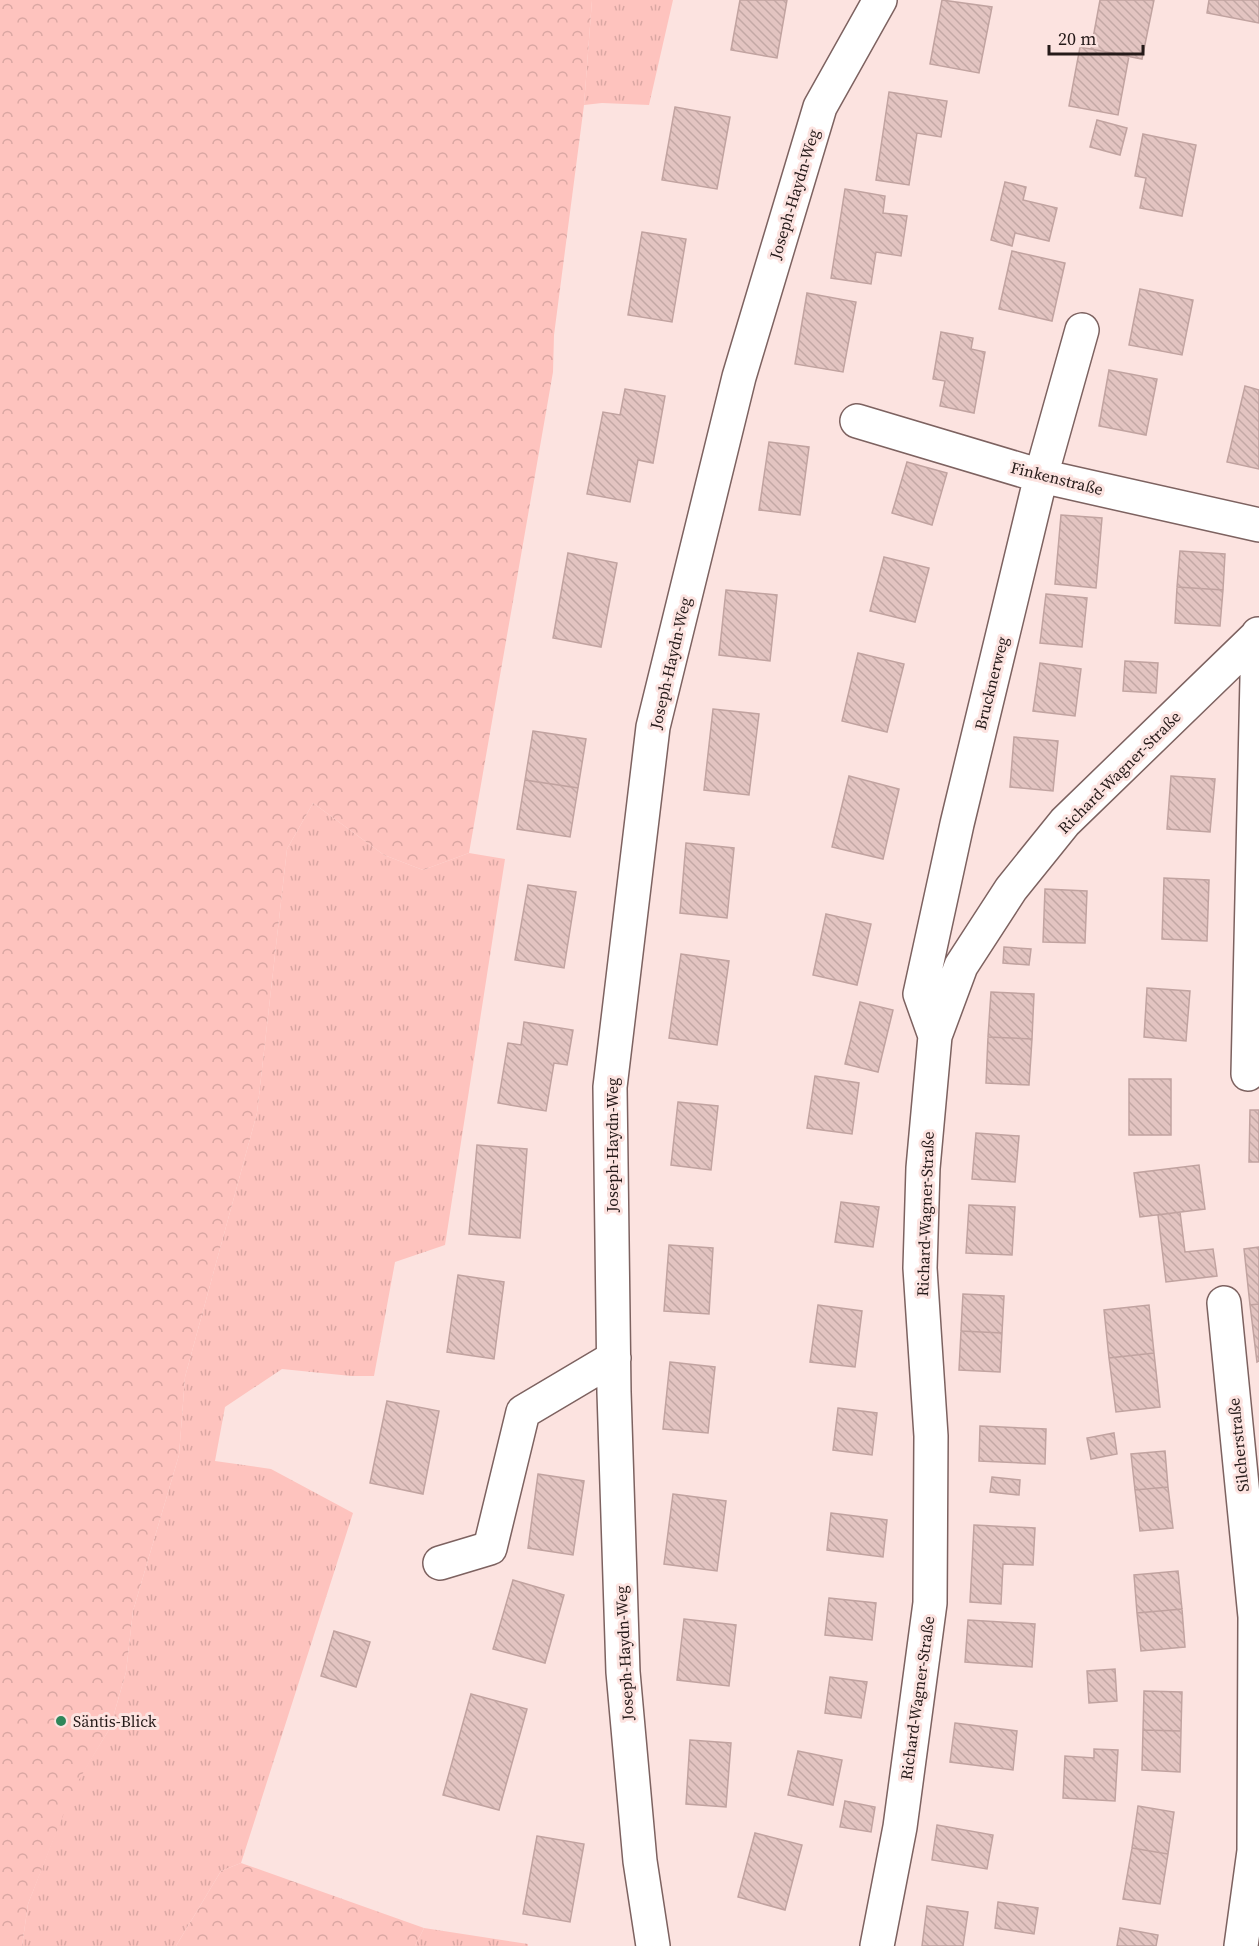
<svg xmlns="http://www.w3.org/2000/svg" width="1259" height="1946" font-family="'Source Serif 4',serif">
	<defs>
		<pattern id="grass-tufts" width="24" height="20" patternUnits="userSpaceOnUse" patternTransform="scale(1.5)"><rect width="24" height="20" fill="#fec3be"/><path d="M3 7l-1-3M5 7V3M7 7l1-3M15 17l-1-3M17 17v-4M19 17l1-3" fill="none" stroke="#daa7a3"/></pattern>
		<pattern id="forest-crowns" width="20" height="18" patternUnits="userSpaceOnUse" patternTransform="scale(1.5)"><rect width="20" height="18" fill="#fec3be"/><path d="M2 6a3 3 0 1 1 6 0M12 15a3 3 0 1 1 6 0" fill="none" stroke="#daa7a3"/></pattern>
		<pattern id="building-back-hatch" width="6" height="6" patternUnits="userSpaceOnUse" patternTransform="scale(1.5)"><rect width="6" height="6" fill="#e3c4c1"/><path d="M-1 5l2 2M0 0l6 6M5-1l2 2" fill="none" stroke="#c3a8a5"/></pattern>
	</defs>
	<rect width="100%" height="100%" fill="#fce3e0"/>
	<path fill="url(#grass-tufts)" d="M592,0H673L649,105L602,103L584,105Z
		M313,803L384,855L423,870L469,853L505,859L445,1245L395,1262L374,1376H351L282,1369L225,1407L215,1461L271,1469L353,1513L241,1863L221,1871L176,1946H22L28,1904L73,1788L110,1728L126,1672L133,1611L179,1455L185,1377L257,1113L287,849Z
		M424,1928L528,1944V1946H415Z"/>
	<path fill="url(#forest-crowns)" d="M0,0H592L584,105L554,335L553,372L469,853L423,870L384,855L313,803L287,849L257,1113L185,1377L179,1455L133,1611L126,1672L110,1728L74,1788L28,1904L22,1946H0Z
		M241,1863L424,1928L415,1946H176L221,1871Z"/>
	<path fill="url(#building-back-hatch)" stroke="#c1a3a0" stroke-width="1.5" d="M740,0H787L777,58L731,50Z
		M942,0L992,7L979,73L930,64Z
		M1100,0H1154L1142,59L1091,49Z
		M1209,0H1259V23L1207,13Z
		M1080,47L1129,56L1118,115L1069,106Z
		M889,92L947,101L941,137L917,133L909,185L876,180Z
		M675,107L730,117L717,189L662,180Z
		M1097,120L1127,128L1120,155L1090,147Z
		M1143,134L1196,145L1182,216L1140,208L1146,178L1135,176Z
		M1005,182L1026,187L1023,200L1057,208L1049,241L1015,233L1012,246L991,240Z
		M845,189L885,196L883,213L907,216L901,256L876,252L871,284L831,278Z
		M642,232L686,239L672,322L628,315Z
		M1012,251L1065,263L1052,321L999,309Z
		M1140,289L1193,300L1182,355L1129,345Z
		M807,293L856,302L843,372L795,364Z
		M941,332L973,338L971,349L985,352L974,413L940,406L945,381L933,379Z
		M1109,370L1157,379L1146,435L1099,426Z
		M1245,386L1259,390V469L1227,462Z
		M625,389L665,396L653,463L638,460L630,502L587,494L603,412L620,415Z
		M769,442L809,447L800,515L759,510Z
		M907,462L947,473L932,525L892,513Z
		M1061,515L1102,518L1096,588L1055,584Z
		M1180,551L1225,554L1223,590L1177,587Z
		M568,553L617,563L601,647L553,638Z
		M884,557L929,568L915,622L870,611Z
		M1177,587L1223,590L1220,626L1175,623Z
		M726,590L777,595L770,661L719,655Z
		M1046,594L1087,598L1082,647L1040,643Z
		M858,653L904,664L887,732L842,721Z
		M1125,661L1158,663L1156,693L1123,691Z
		M1040,663L1081,669L1075,716L1033,711Z
		M713,709L759,714L749,795L704,790Z
		M533,731L586,739L578,788L525,780Z
		M1014,737L1058,741L1053,791L1010,787Z
		M849,776L899,789L883,859L832,847Z
		M1171,776L1215,779L1210,832L1167,829Z
		M525,780L578,788L570,837L517,829Z
		M686,843L734,848L727,918L680,913Z
		M1164,878L1209,880L1207,941L1162,939Z
		M528,885L576,892L564,968L515,960Z
		M1045,889L1087,891L1085,943L1043,942Z
		M826,914L871,924L857,985L813,975Z
		M1004,947L1031,949L1029,965L1003,963Z
		M681,954L729,961L717,1045L669,1038Z
		M1147,988L1190,991L1186,1041L1144,1037Z
		M991,992L1034,994L1032,1039L988,1037Z
		M860,1002L893,1010L878,1072L845,1064Z
		M524,1022L573,1030L567,1065L554,1063L546,1111L498,1103L508,1043L521,1045Z
		M988,1037L1032,1039L1029,1085L986,1083Z
		M815,1076L859,1083L852,1134L807,1128Z
		M1129,1079H1171V1135H1129Z
		M678,1102L718,1106L711,1170L671,1165Z
		M1250,1110H1259V1162H1249Z
		M976,1133L1019,1136L1015,1182L972,1179Z
		M477,1145L527,1149L520,1238L469,1234Z
		M1199,1165L1205,1209L1140,1217L1134,1173Z
		M841,1202L879,1207L873,1247L835,1242Z
		M969,1205L1015,1207L1012,1255L966,1253Z
		M1180,1212L1185,1252L1213,1249L1217,1276L1166,1282L1158,1215Z
		M669,1245L713,1248L709,1314L664,1311Z
		M1259,1247V1304L1250,1305L1244,1249Z
		M458,1275L504,1282L494,1359L447,1352Z
		M963,1294L1004,1296L1002,1333L961,1331Z
		M1259,1304V1361L1257,1362L1250,1305Z
		M818,1305L862,1311L855,1367L810,1362Z
		M1149,1305L1154,1353L1109,1358L1104,1310Z
		M961,1331L1002,1333L1000,1372L959,1370Z
		M1154,1353L1160,1407L1116,1412L1109,1358Z
		M670,1362L715,1367L708,1433L663,1429Z
		M387,1401L439,1411L423,1494L370,1483Z
		M838,1408L877,1413L872,1455L833,1450Z
		M980,1426L1046,1429L1045,1464L979,1461Z
		M1114,1433L1117,1454L1091,1459L1087,1438Z
		M1165,1451L1168,1487L1135,1490L1131,1454Z
		M538,1474L584,1481L573,1555L528,1548Z
		M992,1477L1020,1480L1019,1495L990,1492Z
		M1168,1487L1173,1528L1140,1531L1135,1490Z
		M673,1494L726,1501L717,1571L664,1564Z
		M831,1513L887,1520L883,1557L827,1550Z
		M974,1525L1035,1528L1033,1565L1003,1564L1001,1604L970,1602Z
		M1178,1571L1182,1609L1137,1613L1134,1575Z
		M513,1580L564,1595L545,1663L493,1649Z
		M829,1598L876,1603L872,1640L825,1635Z
		M1182,1609L1185,1647L1141,1651L1137,1613Z
		M684,1619L736,1625L729,1686L677,1680Z
		M968,1620L1035,1624L1032,1667L965,1662Z
		M334,1631L370,1642L356,1687L321,1676Z
		M1115,1669L1117,1701L1089,1703L1087,1671Z
		M830,1677L867,1682L861,1718L825,1713Z
		M1144,1691L1182,1692L1181,1731L1143,1730Z
		M471,1694L527,1709L499,1810L443,1795Z
		M955,1723L1017,1731L1013,1770L950,1762Z
		M1143,1730L1181,1731L1180,1772L1142,1770Z
		M690,1740L731,1743L726,1807L686,1804Z
		M1094,1749L1118,1750L1115,1801L1063,1798L1065,1756L1094,1758Z
		M798,1751L842,1760L833,1805L788,1795Z
		M845,1801L875,1807L871,1832L840,1827Z
		M1138,1806L1174,1812L1168,1854L1132,1848Z
		M937,1825L993,1835L987,1869L932,1860Z
		M755,1833L802,1845L785,1910L738,1897Z
		M537,1836L584,1844L570,1922L523,1914Z
		M1132,1848L1168,1854L1160,1904L1123,1899Z
		M998,1902L1038,1908L1034,1934L995,1928Z
		M927,1906L968,1912L963,1946H922Z
		M1120,1928L1158,1935L1156,1946H1117Z"/>
	<g fill="none" stroke-linecap="round" stroke-linejoin="round">
		<g stroke="#7d6260" stroke-width="36">
			<path id="street" d="M857,421L1041,476L1259,525
				M935,1036L920,994L957,824L1041,476L1082,330
				M1248,1074L1258,634
				M1224,1303L1255,1617L1254,1851L1241,1946
				M440,1563L490,1548L523,1412L614,1358
				M653,1946L640,1861L623,1672L614,1392L610,1087L653,727L739,377L820,107L880,0
				M877,1946L900,1827L930,1603L931,1436L920,1268L923,1168L935,1036L961,966L1011,889L1065,822L1259,634"/>
		</g>
		<use href="#street" stroke="#fff" stroke-width="33"/>
	</g>
	<circle fill="#2f865a" stroke="#fce3e0" stroke-width="2" cx="61" cy="1721" r="6"/>
	<g text-anchor="middle" dominant-baseline="central" stroke-width="6" stroke-linejoin="round" paint-order="stroke">
		<g font-size="16" fill="#251a19" stroke="#fce3e0">
			<text transform="translate(794 194) rotate(-73)">Joseph-Haydn-Weg</text>
			<text transform="translate(1057 478) rotate(14)">Finkenstraße</text>
			<text transform="translate(670 663) rotate(-77)">Joseph-Haydn-Weg</text>
			<text transform="translate(991 683) rotate(-76)">Brucknerweg</text>
			<text transform="translate(1119 772) rotate(-45)">Richard-Wagner-Straße</text>
			<text transform="translate(612 1145) rotate(-90)">Joseph-Haydn-Weg</text>
			<text transform="translate(925 1214) rotate(-88)">Richard-Wagner-Straße</text>
			<text transform="translate(1238 1445) rotate(-96)">Silcherstraße</text>
			<text transform="translate(624 1653) rotate(-93)">Joseph-Haydn-Weg</text>
			<text transform="translate(917 1698) rotate(-82)">Richard-Wagner-Straße</text>
		</g>
		<g font-size="16" fill="#251a19" stroke="#fce3e0" text-anchor="start">
			<text x="73" y="1721">Säntis-Blick</text>
		</g>
	</g>
	<path d="M1049 45v9h94v-9" fill="none" stroke="#251a19" stroke-width="3"/>
	<text x="1058" y="45" font-size="18" fill="#251a19" stroke="#fce3e0" stroke-width="4.5" paint-order="stroke">20 m</text>
</svg>
